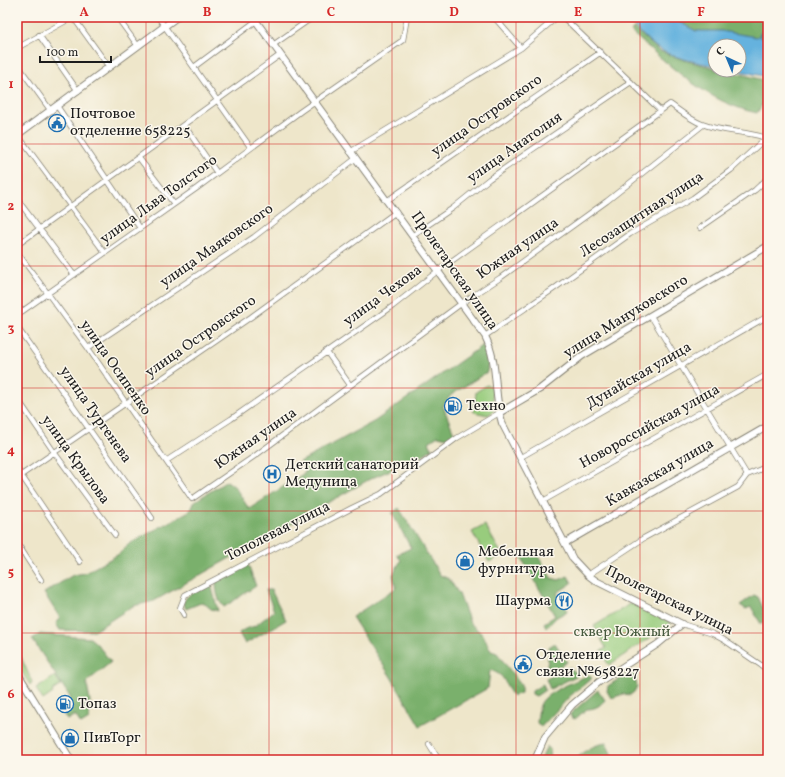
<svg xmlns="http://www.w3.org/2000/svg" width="785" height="777" font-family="Vollkorn,serif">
	<rect width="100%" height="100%" fill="#fbf7ec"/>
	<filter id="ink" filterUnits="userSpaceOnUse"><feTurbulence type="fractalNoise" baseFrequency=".025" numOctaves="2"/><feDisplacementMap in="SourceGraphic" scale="8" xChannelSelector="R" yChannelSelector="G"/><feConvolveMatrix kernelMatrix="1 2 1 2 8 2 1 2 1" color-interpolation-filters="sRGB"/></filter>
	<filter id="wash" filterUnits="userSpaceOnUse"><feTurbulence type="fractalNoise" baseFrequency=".012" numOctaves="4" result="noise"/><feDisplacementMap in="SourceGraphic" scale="16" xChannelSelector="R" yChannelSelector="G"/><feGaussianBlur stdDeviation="0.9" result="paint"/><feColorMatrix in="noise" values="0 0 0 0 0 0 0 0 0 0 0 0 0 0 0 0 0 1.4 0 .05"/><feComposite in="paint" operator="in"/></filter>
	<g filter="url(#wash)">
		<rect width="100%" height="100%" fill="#eee6ca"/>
		<path fill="#98cc7d" stroke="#5a744c" d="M487,385L492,386L494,411L488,415L474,412L472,404L475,403L476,392Z
			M485,525L502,555L489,562L472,532Z
			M632,603L672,623L609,665L600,652L606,648L594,626Z
			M21,657L32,682L30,685L17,664V660Z
			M55,676L61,685L52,691L53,693L43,700L36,689Z"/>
		<path fill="#7ab06c" stroke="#4b6644" d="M670,17H768V40L721,31H696Z
			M634,28L659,51L687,61L715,68V70H724L768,81V101L764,102L757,113C707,103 668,64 631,32Z
			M483,345L488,364L487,372L451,395L443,406L454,433L448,438L438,436L429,442L432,449L420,457L370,479L154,601L133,606L94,631L60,630L56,624L60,618L44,593L73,575L85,573L119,554L129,544L191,510L195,501L227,481L235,487L249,509L306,472L300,462L375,421Z
			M399,508L440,575L449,579L459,594L470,623L483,635L491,651L497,653L521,685V693L513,696C503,684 508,676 490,670L488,688L420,726L391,677L352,617L396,588L393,575L401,560L396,555L411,548L392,513Z
			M524,552L539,556L551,578L559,580L568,576L572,583L557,593L567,610L566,612L557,617L546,628L544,623L555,616L519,554Z
			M248,565L256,586L224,607C217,600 216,590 216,581Z
			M211,584L218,611L211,609L203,602L186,609L183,602L188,596Z
			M266,590H271L286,620L245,644L239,633L245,629L255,626L274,611Z
			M754,595L758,597L764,610L768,608V620L761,624L751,607L746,609L740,605Z
			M40,634L90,638L97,644L111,662L88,681L87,684L90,702L89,719L81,724L75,715L67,720L64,715L73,708L69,700L70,697L32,639Z
			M555,643L567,662L552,671L547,666L549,647Z
			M570,667L578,675L550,689L546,679Z
			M631,671L633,673L637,686L634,692L630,695L624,694L611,698L607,691L608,686Z
			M589,675L592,678L570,696L541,727L537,723C538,715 538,705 544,699C554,689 576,681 589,675Z
			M543,684L545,690L536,696L532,694V691Z
			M598,690L605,700C600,706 595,709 587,709L575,719L571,717L570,714Z
			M606,743L614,760H575C585,751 592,745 606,743Z
			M547,746L550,749L551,760H541Z"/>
		<path fill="#65b2de" stroke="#40677d" d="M625,17H670L696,31H721L757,37L768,25L759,37L768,40V77L735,70H739V46H715V66C696,62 672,58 656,47C645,39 635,26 625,17Z"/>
	</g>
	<g filter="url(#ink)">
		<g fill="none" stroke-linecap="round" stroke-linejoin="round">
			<g stroke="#858173" stroke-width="6">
				<path id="minor" d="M73,17L109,67
					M117,17L138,46
					M158,17L251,148
					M494,17L521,48
					M563,17L660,110
					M39,35L78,91
					M273,45L313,17
					M17,48L73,17
					M17,64L51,111
					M194,67L256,21
					M57,106L140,228
					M184,125L217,173
					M17,134L105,253
					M350,152L521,48L557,17
					M139,158L174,204
					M17,199L74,275
					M388,200L601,52
					M700,228L755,190L768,178
					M413,235L453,208L489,179L631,82
					M17,245L280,55
					M17,252L88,348L192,499L256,455L462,303L500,278L607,201L703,125
					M17,315L197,188L301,111L403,40L407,17
					M651,316L747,475
					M17,327L152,518
					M485,336L555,288L630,234L693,198L731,170L767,137
					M88,348L254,237L355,159
					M326,351L350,385
					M17,398L54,452L115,535
					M521,457L768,316
					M166,461L231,419L393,306L439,270L670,104C680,111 691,120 702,124C722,132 744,131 763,137L768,135
					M17,469L80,562
					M17,478L251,317L396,212
					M543,501L768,374
					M17,543L41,580
					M588,575L644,538L738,487L747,475L768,466
					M184,615L180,608L185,595L352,508L381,494L457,438L499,413
					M682,624L713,634L724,640L768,670
					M429,744L439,760"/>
			</g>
			<g stroke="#858173" stroke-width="8">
				<path id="tertiary" d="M253,17L485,336C499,364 493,393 502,423L573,559L588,575L596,581L682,624L658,644L599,682L572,705L545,737L535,760
					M17,135L177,17
					M499,413L540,389L582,356L768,246
					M565,543L768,426
					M17,672L71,760"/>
			</g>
			<use href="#minor" stroke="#fff" stroke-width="4.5"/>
			<use href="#tertiary" stroke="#fff" stroke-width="6"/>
		</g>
	</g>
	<path fill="none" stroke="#d62828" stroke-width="1" stroke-opacity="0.55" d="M146,17V760M269,17V760M392,17V760M516,17V760M640,17V760M17,144H768M17,266H768M17,388H768M17,511H768M17,633H768"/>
	<defs>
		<g id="civic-ring" transform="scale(0.9)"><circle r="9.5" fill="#fbf7ec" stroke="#1f6fb2" stroke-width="1.5"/><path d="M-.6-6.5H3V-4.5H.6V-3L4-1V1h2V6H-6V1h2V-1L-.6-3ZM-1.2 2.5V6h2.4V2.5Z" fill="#1f6fb2"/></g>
		<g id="fuel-ring" transform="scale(0.9)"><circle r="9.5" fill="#fbf7ec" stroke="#1f6fb2" stroke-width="1.5"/><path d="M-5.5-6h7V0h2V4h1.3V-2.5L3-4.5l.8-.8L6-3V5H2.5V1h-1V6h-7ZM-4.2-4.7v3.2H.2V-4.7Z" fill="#1f6fb2"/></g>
		<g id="hospital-ring" transform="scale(0.9)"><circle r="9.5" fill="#fbf7ec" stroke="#1f6fb2" stroke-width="1.5"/><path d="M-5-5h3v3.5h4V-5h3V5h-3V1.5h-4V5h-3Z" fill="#1f6fb2"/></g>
		<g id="shop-ring" transform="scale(0.9)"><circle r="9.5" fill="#fbf7ec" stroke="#1f6fb2" stroke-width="1.5"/><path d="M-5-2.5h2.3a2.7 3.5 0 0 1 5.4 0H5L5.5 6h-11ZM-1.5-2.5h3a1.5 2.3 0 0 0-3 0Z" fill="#1f6fb2"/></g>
		<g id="restaurant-ring" transform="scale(0.9)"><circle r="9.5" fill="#fbf7ec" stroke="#1f6fb2" stroke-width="1.5"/><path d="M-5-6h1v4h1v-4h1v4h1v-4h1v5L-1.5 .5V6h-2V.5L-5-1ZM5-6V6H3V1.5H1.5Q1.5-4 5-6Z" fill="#1f6fb2"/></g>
	</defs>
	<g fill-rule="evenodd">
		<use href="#civic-ring" x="57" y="123"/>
		<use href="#fuel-ring" x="453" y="406"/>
		<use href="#hospital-ring" x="272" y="474"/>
		<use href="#shop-ring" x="465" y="561"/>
		<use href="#restaurant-ring" x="564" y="601"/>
		<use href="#civic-ring" x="523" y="664"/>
		<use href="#fuel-ring" x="65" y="704"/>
		<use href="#shop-ring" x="70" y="738"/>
	</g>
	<g text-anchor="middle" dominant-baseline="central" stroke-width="3" stroke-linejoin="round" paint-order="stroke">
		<g font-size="15" fill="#1c1c1c" stroke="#fbf7ec" text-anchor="start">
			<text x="70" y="114">Почтовое<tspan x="70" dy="17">отделение 658225</tspan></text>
			<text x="466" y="406">Техно</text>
			<text x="285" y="465">Детский санаторий<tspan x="285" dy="17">Медуница</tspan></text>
			<text x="478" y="552">Мебельная<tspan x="478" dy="17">фурнитура</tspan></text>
			<text x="551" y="601" text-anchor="end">Шаурма</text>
			<text x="536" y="655">Отделение<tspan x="536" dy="17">связи №658227</tspan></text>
			<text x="78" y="704">Топаз</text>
			<text x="83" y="738">ПивТорг</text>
		</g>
		<g font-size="15" fill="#1c1c1c" stroke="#fbf7ec">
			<text transform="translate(487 116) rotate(-35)">улица Островского</text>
			<text transform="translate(515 148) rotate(-35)">улица Анатолия</text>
			<text transform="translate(159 200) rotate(-36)">улица Льва Толстого</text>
			<text transform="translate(642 215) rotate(-33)">Лесозащитная улица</text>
			<text transform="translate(217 246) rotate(-35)">улица Маяковского</text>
			<text transform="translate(518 249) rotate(-35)">Южная улица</text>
			<text transform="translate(454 271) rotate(55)">Пролетарская улица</text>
			<text transform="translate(383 296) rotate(-36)">улица Чехова</text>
			<text transform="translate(626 317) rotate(-32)">улица Мануковского</text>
			<text transform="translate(201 337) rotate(-35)">улица Островского</text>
			<text transform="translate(115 368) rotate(55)">улица Осипенко</text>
			<text transform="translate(639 376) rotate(-30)">Дунайская улица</text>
			<text transform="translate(95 415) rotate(55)">улица Тургенева</text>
			<text transform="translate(650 427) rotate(-29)">Новороссийская улица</text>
			<text transform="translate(256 439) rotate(-35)">Южная улица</text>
			<text transform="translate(75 460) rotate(54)">улица Крылова</text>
			<text transform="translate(660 473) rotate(-30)">Кавказская улица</text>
			<text transform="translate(278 532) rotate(-27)">Тополевая улица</text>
			<text transform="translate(669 601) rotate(26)">Пролетарская улица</text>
		</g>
		<g font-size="15" fill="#475a3e" stroke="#fbf7ec">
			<text x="622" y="632">сквер Южный</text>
		</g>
	</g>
	<rect width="785" height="777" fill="none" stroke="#fbf7ec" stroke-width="44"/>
	<g transform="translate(727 58) rotate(316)"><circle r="19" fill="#fbf7ec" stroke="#a29f99"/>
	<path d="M0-3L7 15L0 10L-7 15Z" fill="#1f6fb2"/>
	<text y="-6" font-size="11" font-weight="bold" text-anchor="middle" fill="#1c1c1c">С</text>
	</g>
	<path d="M40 56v6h71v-6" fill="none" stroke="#1c1c1c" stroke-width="2"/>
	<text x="46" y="56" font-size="12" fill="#1c1c1c" stroke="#fbf7ec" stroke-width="3" paint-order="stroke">100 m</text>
	<rect x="22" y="22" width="741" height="733" fill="none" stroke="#d62828" stroke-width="1.5"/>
	<g font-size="13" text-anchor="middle" font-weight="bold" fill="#d62828">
		<text x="84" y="16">A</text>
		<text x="207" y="16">B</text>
		<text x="331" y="16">C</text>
		<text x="454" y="16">D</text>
		<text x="578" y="16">E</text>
		<text x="701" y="16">F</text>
		<text x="11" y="88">1</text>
		<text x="11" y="210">2</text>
		<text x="11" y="332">3</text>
		<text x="11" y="454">4</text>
		<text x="11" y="576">5</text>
		<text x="11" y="698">6</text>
	</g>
</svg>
